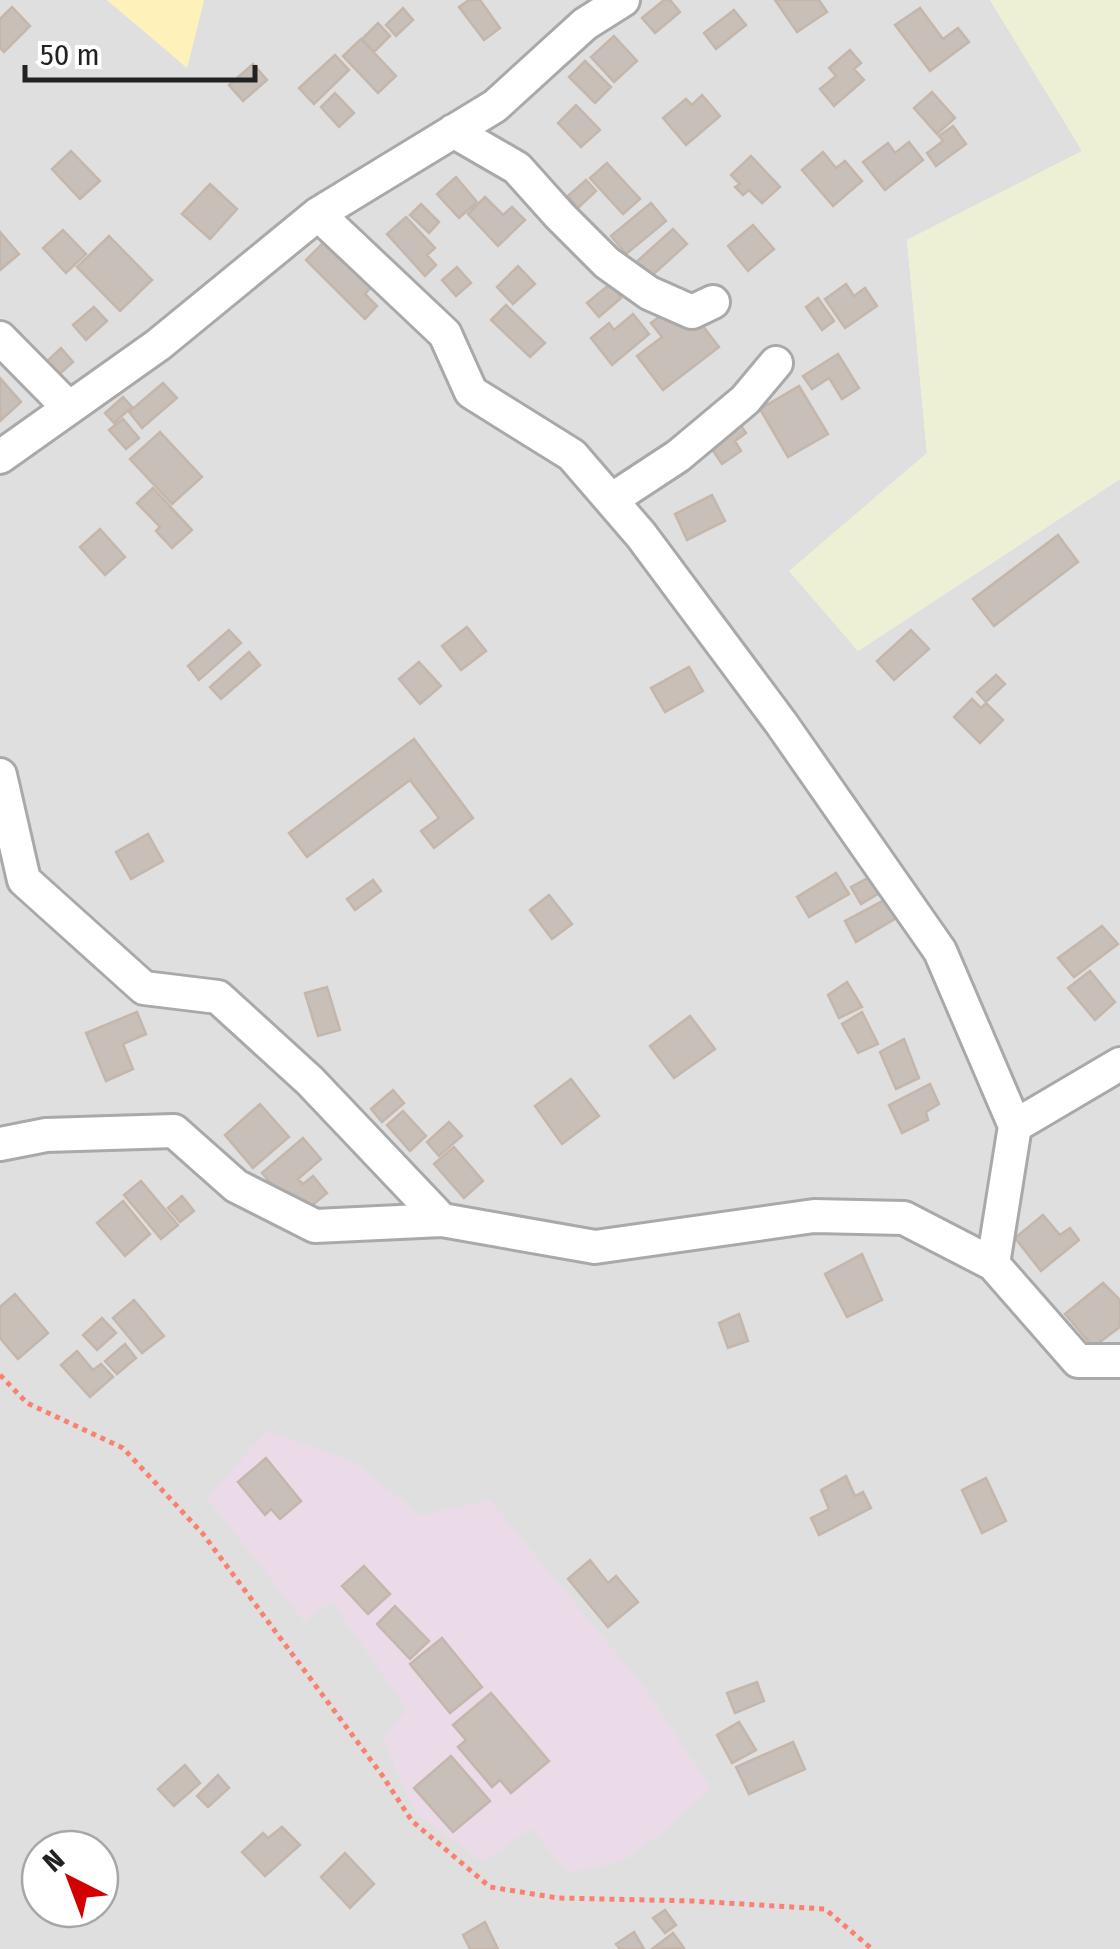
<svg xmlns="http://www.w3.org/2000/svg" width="1120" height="1949" font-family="'Fira Sans Condensed',sans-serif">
	<rect width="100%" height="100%" fill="#f2efe9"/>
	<path fill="#e0dfdf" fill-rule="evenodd" d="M0,0H107L187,67L204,0H990L1083,151L907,240L927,453L790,571L858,651L1120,479V1949H0ZM40,1849H100V1909H40Z"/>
	<path fill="#ebdbe8" d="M267,1431L354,1462L420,1515L490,1500L644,1687L711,1788L667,1829L623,1861L568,1873L531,1828L483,1862L417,1814L402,1784L383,1737L407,1710L332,1602L304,1621L207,1498Z"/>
	<path fill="#eef0d5" d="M990,0H1120V479L858,651L789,571L927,453L907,240L1082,151Z"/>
	<path fill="#fff1ba" d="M107,0H204L187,68Z"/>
	<path fill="#c7bfb8" stroke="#c4b6ab" stroke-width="2.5" d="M469,0H480L500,28L484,40L459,7Z
		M664,0H670L680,12L655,33L642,18Z
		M775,0H819L827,12L797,32Z
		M12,7L30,26L4,52L0,48V19Z
		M403,8L413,20L396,36L386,25Z
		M920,8L943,39L958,28L969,42L930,71L895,25Z
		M734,10L746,25L716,49L704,33Z
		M378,23L390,36L374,52L362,39Z
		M614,36L637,61L614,82L591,57Z
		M361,39L396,76L378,93L343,56Z
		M850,50L861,63L854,69L864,80L834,106L820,89L836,76L829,68Z
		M335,55L349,70L314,104L299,88Z
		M585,61L611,87L595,103L569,77Z
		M253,64L267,80L243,101L229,85Z
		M932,92L955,118L937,134L914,108Z
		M335,93L354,113L339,127L321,107Z
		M702,95L720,116L686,145L663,118L686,99L692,105Z
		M576,105L600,130L581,147L558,123Z
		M953,126L966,144L936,166L927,153L943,141L939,136Z
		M909,142L923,160L885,190L863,162L888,143L895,153Z
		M71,151L100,181L80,199L52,169Z
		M823,152L836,168L845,161L862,181L833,206L802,170Z
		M751,156L780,187L762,203L749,190L743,195L735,187L740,184L731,175Z
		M607,163L640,199L623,214L590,178Z
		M456,177L477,202L459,218L437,194Z
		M586,180L596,191L578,208L568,196Z
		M210,184L237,209L210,239L182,214Z
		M485,197L503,215L512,207L525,220L498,246L468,214Z
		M651,203L666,221L626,254L611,236Z
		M421,204L439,222L429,233L410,215Z
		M406,217L435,248L427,255L436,265L425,276L387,234Z
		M753,225L774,249L748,271L728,246Z
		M673,229L687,244L648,279L634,264Z
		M63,230L86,254L66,273L43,248Z
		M0,232L19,254L0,270Z
		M109,236L152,280L120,311L77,267Z
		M326,240L372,286L365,294L377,306L365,319L306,260Z
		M518,266L535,284L513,304L497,287Z
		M457,267L471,283L456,296L442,280Z
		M610,284L621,298L599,317L587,303Z
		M846,284L854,296L865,288L877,306L845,328L825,299Z
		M818,298L834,321L822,330L806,307Z
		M506,305L545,343L530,357L491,320Z
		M94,307L107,321L86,340L73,325Z
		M667,311L677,324L692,312L719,347L663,390L637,356L662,337L651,323Z
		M633,314L649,334L612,365L591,338L609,323L614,330Z
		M61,348L73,362L54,379L42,366Z
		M838,354L859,388L842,399L829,378L812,389L803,376Z
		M0,378L21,402L0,421Z
		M163,383L177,398L142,428L129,412Z
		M799,386L828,434L788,457L760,409Z
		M123,397L132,407L114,423L105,413Z
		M123,419L139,438L126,449L109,430Z
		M737,420L746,433L735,441L741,451L722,464L706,440Z
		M160,432L202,477L172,504L130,459Z
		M153,488L192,530L172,548L156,531L160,527L137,503Z
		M712,495L725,521L687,540L675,514Z
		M100,529L125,557L105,575L80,547Z
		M1058,535L1078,562L994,626L973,599Z
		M467,627L486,651L461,670L442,646Z
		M229,630L241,643L199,680L188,666Z
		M911,630L929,649L894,680L877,661Z
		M249,652L260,665L221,699L210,687Z
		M419,662L441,686L420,704L399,679Z
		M689,667L703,691L665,712L651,688Z
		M996,675L1005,684L986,702L977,692Z
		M972,699L981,708L986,703L1003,720L980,743L954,717Z
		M414,739L473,818L434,848L421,831L439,818L410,780L307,857L289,833Z
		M148,834L163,861L131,879L116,852Z
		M836,873L849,894L809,917L797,897Z
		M872,876L881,892L861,904L851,887Z
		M373,880L381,891L355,910L347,899Z
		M549,895L572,924L552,939L530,910Z
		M892,896L903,914L856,942L845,921Z
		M1102,926L1118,944L1074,977L1058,958Z
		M1090,971L1115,1002L1095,1020L1068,988Z
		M847,982L862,1007L839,1018L828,995Z
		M327,987L340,1030L318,1036L305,993Z
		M137,1012L146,1034L123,1044L133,1069L106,1081L86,1033Z
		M862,1012L878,1044L858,1053L842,1024Z
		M690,1016L715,1049L674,1078L650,1046Z
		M904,1039L919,1078L896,1089L880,1052Z
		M571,1079L599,1116L562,1144L535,1106Z
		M930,1084L939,1104L926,1112L928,1120L902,1133L889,1105Z
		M393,1090L404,1103L382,1122L371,1109Z
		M260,1104L289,1137L253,1168L225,1135Z
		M403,1111L426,1136L410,1151L387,1125Z
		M449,1122L462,1136L439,1156L427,1142Z
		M303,1138L321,1159L298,1179L303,1184L313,1176L327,1193L310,1207L304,1200L293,1209L262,1173Z
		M454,1147L483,1181L464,1198L434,1164Z
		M141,1181L178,1225L161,1239L124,1195Z
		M182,1196L194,1211L180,1222L168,1208Z
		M123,1201L150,1234L125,1256L97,1223Z
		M1043,1215L1060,1235L1070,1228L1079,1240L1041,1271L1015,1238Z
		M862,1254L882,1300L847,1317L825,1274Z
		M1103,1283L1120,1300V1327L1093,1347L1065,1314Z
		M15,1294L48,1333L18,1359L0,1338V1307Z
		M134,1300L164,1336L142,1353L113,1318Z
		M739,1314L748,1341L728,1348L719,1323Z
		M102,1318L116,1333L97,1350L83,1335Z
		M125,1344L136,1358L117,1374L105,1361Z
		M77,1351L93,1370L101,1364L113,1377L90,1397L61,1365Z
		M266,1458L301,1501L280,1519L271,1509L265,1515L238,1482Z
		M846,1476L855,1496L863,1492L871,1508L819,1535L811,1518L829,1509L821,1490Z
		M986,1478L1006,1521L982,1533L962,1490Z
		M590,1560L608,1583L616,1576L638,1602L608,1627L568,1579Z
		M364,1566L390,1594L368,1614L342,1586Z
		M395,1606L429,1641L410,1659L377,1624Z
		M442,1638L482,1687L450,1713L410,1664Z
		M757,1682L764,1701L735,1713L727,1693Z
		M491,1693L549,1761L511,1793L500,1780L492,1787L458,1747L466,1740L453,1725Z
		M739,1722L756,1750L732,1763L717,1735Z
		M793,1742L805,1769L749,1794L736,1767Z
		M451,1756L490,1801L453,1832L414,1788Z
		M185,1765L200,1783L174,1806L158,1789Z
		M218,1775L229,1788L208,1807L197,1796Z
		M282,1827L300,1845L265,1876L242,1852L263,1833L268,1838Z
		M345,1853L374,1884L350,1908L321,1877Z
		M665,1910L676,1925L665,1933L653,1918Z
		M485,1922L498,1949H470L463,1935Z
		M634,1932L644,1949H620L616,1944Z
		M673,1933L684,1948L652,1949Z"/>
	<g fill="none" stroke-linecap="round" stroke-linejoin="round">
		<g stroke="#a9a9a9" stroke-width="38">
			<path id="minor" d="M453,131L517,168L560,216L607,263L649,293L692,312L713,302
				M318,214L445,334L471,392L572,455L641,535L781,723L940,951L1015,1126L993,1264L1078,1361H1120
				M0,338L69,408
				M0,457L158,345L318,214L495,106L585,24L623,0
				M611,500L678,456L745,400L776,363
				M0,775L24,880L144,988L218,997L310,1081L442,1220L595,1247L814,1216L904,1218L993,1264
				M1015,1126L1120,1064
				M0,1144L46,1135L174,1131L236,1186L315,1226L442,1220"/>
		</g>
		<path stroke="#fa8072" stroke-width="5" stroke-dasharray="5 5" stroke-linecap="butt" d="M0,1375L27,1403L123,1448L203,1534L382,1775L412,1821L490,1887L558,1898L693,1901L825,1909L872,1949"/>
		<use href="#minor" stroke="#fff" stroke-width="32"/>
	</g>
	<g transform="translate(70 1879) rotate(318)"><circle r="48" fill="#ffffff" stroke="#a7a7a7" stroke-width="2.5"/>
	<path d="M0-8L18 38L0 25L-18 38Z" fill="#d40000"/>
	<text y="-15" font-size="28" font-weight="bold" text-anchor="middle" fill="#222222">N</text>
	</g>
	<path d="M25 65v15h230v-15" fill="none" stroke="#222222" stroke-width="5"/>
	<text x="40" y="65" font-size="30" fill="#222222" stroke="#ffffff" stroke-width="8" paint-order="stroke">50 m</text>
</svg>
